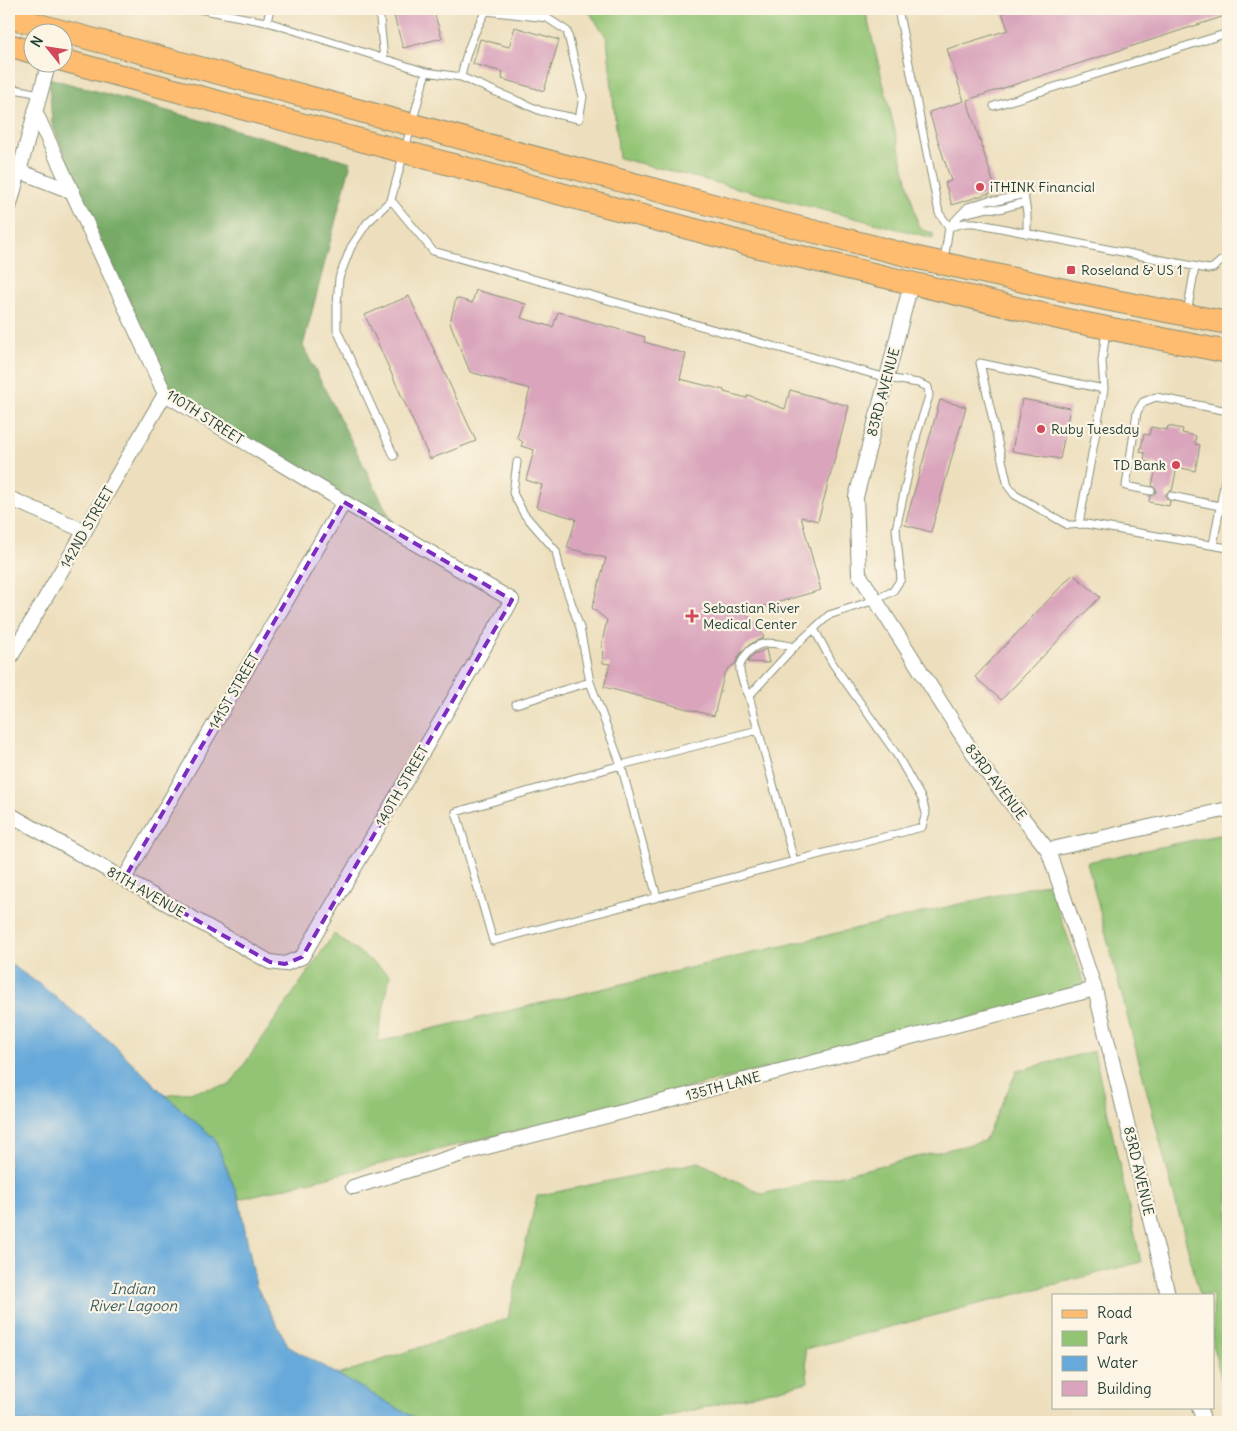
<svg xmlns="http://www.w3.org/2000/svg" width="1237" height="1431" font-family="Delius,sans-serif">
	<rect width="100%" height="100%" fill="#fcf5e5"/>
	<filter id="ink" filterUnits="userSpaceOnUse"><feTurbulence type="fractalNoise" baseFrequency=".02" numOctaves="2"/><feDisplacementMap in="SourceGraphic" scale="10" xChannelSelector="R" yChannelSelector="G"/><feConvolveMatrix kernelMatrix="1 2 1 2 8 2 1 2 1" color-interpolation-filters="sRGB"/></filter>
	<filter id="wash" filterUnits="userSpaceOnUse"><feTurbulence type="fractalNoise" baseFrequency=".0096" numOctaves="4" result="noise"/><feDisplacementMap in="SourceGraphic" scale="20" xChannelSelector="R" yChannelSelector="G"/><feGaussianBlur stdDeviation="1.12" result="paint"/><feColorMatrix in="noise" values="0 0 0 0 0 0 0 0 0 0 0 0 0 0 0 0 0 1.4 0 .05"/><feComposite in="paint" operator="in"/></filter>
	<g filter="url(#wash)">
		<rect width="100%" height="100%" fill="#eddfbd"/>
		<path fill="#93c474" stroke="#598054" d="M587,9H865L918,225L922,230L933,233V238L619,158L607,38Z
			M1228,833V1404L1213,1347V1295H1200L1087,862Z
			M1048,883L1087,989L239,1199L215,1139L166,1096L230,1085L334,934L390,975L377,1042Z
			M1094,1051L1141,1262L805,1349L808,1382L645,1422H422L337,1375L508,1318L537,1196L699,1162L762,1194L984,1141L1017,1071Z"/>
		<path fill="#76aa66" stroke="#4a744d" d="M49,78L351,162L303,346L393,523L169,399L119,284L52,124Z"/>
		<path fill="#66a9da" stroke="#427387" d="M9,963L39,984L111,1042L166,1096L215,1139L239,1199L256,1286L289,1347L422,1422H9Z"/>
		<g id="blocks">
			<path fill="#d9a4bc" d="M392,9H433L442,38L403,48Z
				M1001,9H1228V15L967,100L996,191L952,205L945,183L951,181L929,112L964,101L947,49L1008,30Z
				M515,27L559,40L544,91L502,79L503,72L473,64L480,39L509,47Z
				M476,290L526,304L521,318L553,327L558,312L645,337L644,342L686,354L680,379L724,390V392L747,398L748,395L785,409L790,390L849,406L818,521L801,517L821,590L744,612L760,629L764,638L754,642L746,647L740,654L735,664L729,668L724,675L714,716L604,687L610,664L603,663L602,642L607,620L592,608L606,558L567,548L576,519L536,507L542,485L526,480L534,450L521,446L523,442L517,438L530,389L470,372L450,323L456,298L472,303Z
				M409,296L476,441L430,459L365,315Z
				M1022,399L1070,408L1060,459L1012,451Z
				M940,400L966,407L931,532L905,525Z
				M1168,426L1183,429L1182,433L1196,436L1195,444L1200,445L1195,471L1177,467L1172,491H1169L1166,494V498L1170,501L1169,506L1149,502L1150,496L1156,492V489L1152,486L1157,464L1144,461L1145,453L1140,452L1144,434L1149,435L1151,427L1167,430Z
				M1073,574L1100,597L1001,700L975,677Z
				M766,649L769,663L747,662L754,654Z"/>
		</g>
	</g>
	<g filter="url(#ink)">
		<use href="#blocks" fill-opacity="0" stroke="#868e78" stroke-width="1"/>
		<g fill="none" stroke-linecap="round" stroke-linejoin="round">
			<g stroke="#868e78" stroke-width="9">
				<path id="service" d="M199,9L271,23L426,72L391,200L367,223L351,247L339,278L337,304V330L394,456
					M379,9L384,59
					M898,9L939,213L949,227L968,207L989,200L997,201L1024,194L1027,213V234
					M267,22L270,9
					M426,72L461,77L541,111L579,119L583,97L567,31L547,18L486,11C473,34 466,52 461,77
					M9,88L40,94
					M994,106L1228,33
					M391,200L433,251L887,378L918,383L928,387L929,396L917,434L896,529L901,579L893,591L875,600L829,615L793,648L749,696
					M962,214L988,208L1000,209L1025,202
					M944,261L949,227L965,223H975L1208,269L1213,268L1221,261
					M1187,313L1195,267
					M1104,389L980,363L1008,486L1015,495L1068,525L1086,524L1228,548
					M517,462L513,493L524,514L556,551L560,570L580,628L590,682L621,765L657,897
					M1151,491L1126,486L1137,412L1143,402L1156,397L1228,411
					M1171,496L1220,506
					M1079,524L1104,389L1102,361L1106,330
					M1213,545L1228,464
					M516,704L590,682
					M758,730L621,765L456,812L493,941L922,827L926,813L922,799L897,755L833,664L814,629
					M794,861L749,696C746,689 740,678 740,670C739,666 743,659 745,656C758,638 776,643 795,647"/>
			</g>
			<g stroke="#868e78" stroke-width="16">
				<path id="minor" d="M19,171L73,192
					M9,208L49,62
					M911,284L856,497L859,574L980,764L1048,850L1095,989L1168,1295
					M9,498L85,531
					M9,660L165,394
					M9,814L270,962L285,964L302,957L512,600L344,502L165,394L35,111
					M1048,850L1228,809
					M124,879L344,502
					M353,1187L472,1151L1095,989
					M1199,1407L1204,1422"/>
			</g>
			<g stroke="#868e78" stroke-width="24">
				<path id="primary" d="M9,17L761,218L918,258L1110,300L1228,323
					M9,45L32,52
					M62,60L755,246L1067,320L1228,352"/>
			</g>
			<use href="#service" stroke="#fff" stroke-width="7"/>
			<use href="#minor" stroke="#fff" stroke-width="14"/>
			<use href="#primary" stroke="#fdbc6f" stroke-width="22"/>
		</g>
	</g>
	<path fill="#7b2cbf" fill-opacity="0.2" stroke="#7b2cbf" stroke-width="4" stroke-dasharray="10 6" stroke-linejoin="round" d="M344,502L512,600L302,957L285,964L270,962L124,879Z"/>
	<g fill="#d1495b" stroke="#fcf5e5" stroke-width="2">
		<circle cx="980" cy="187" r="5"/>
		<rect x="1066" y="265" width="10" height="10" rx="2.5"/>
		<circle cx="1041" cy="429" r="5"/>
		<circle cx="1176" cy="465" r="5"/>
		<path d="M689.5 608.5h5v5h5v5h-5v5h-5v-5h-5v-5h5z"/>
	</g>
	<g text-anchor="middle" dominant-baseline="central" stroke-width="4.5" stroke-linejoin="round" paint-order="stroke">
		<g font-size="14" fill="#1f3d34" stroke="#fcf5e5" text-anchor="start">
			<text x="990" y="187">iTHINK Financial</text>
			<text x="1081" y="270">Roseland &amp; US 1</text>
			<text x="1051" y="429">Ruby Tuesday</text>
			<text x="1166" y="465" text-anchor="end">TD Bank</text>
			<text x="703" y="608">Sebastian River<tspan x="703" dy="16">Medical Center</tspan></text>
		</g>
		<g font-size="14" fill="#1f3d34" stroke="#fcf5e5">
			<text transform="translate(883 392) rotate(-75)">83RD AVENUE</text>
			<text transform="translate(205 417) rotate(33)">110TH STREET</text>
			<text transform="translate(87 527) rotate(-60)">142ND STREET</text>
			<text transform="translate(234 691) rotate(-60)">141ST STREET</text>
			<text transform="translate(996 782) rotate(53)">83RD AVENUE</text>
			<text transform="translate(402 786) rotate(-60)">140TH STREET</text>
			<text transform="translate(146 892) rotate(30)">81TH AVENUE</text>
			<text transform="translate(723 1086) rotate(-15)">135TH LANE</text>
			<text transform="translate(1139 1171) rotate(77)">83RD AVENUE</text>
		</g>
		<g font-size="15" font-style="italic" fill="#345d66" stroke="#fcf5e5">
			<text x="133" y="1288">Indian<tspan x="133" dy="17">River Lagoon</tspan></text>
		</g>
	</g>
	<rect width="1237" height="1431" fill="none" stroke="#fcf5e5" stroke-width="30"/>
	<rect x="1052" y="1294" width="162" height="115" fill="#fcf5e5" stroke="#a4ab9e"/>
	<rect x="1062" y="1310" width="25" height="8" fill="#fdbc6f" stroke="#a4ab9e"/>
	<text x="1097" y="1318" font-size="15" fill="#1f3d34">Road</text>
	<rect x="1062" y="1331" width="25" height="15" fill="#93c474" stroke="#a4ab9e"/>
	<text x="1097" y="1344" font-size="15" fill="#1f3d34">Park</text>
	<rect x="1062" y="1356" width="25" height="15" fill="#66a9da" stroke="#a4ab9e"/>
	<text x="1097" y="1368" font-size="15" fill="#1f3d34">Water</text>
	<rect x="1062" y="1381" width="25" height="15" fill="#d9a4bc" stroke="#a4ab9e"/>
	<text x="1097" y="1394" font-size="15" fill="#1f3d34">Building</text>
	<g transform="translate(48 48) rotate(300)"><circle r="24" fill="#fcf5e5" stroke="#a4ab9e"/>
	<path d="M0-4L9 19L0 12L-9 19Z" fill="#d1495b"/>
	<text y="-8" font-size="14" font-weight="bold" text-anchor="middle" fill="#1f3d34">N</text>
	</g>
</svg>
